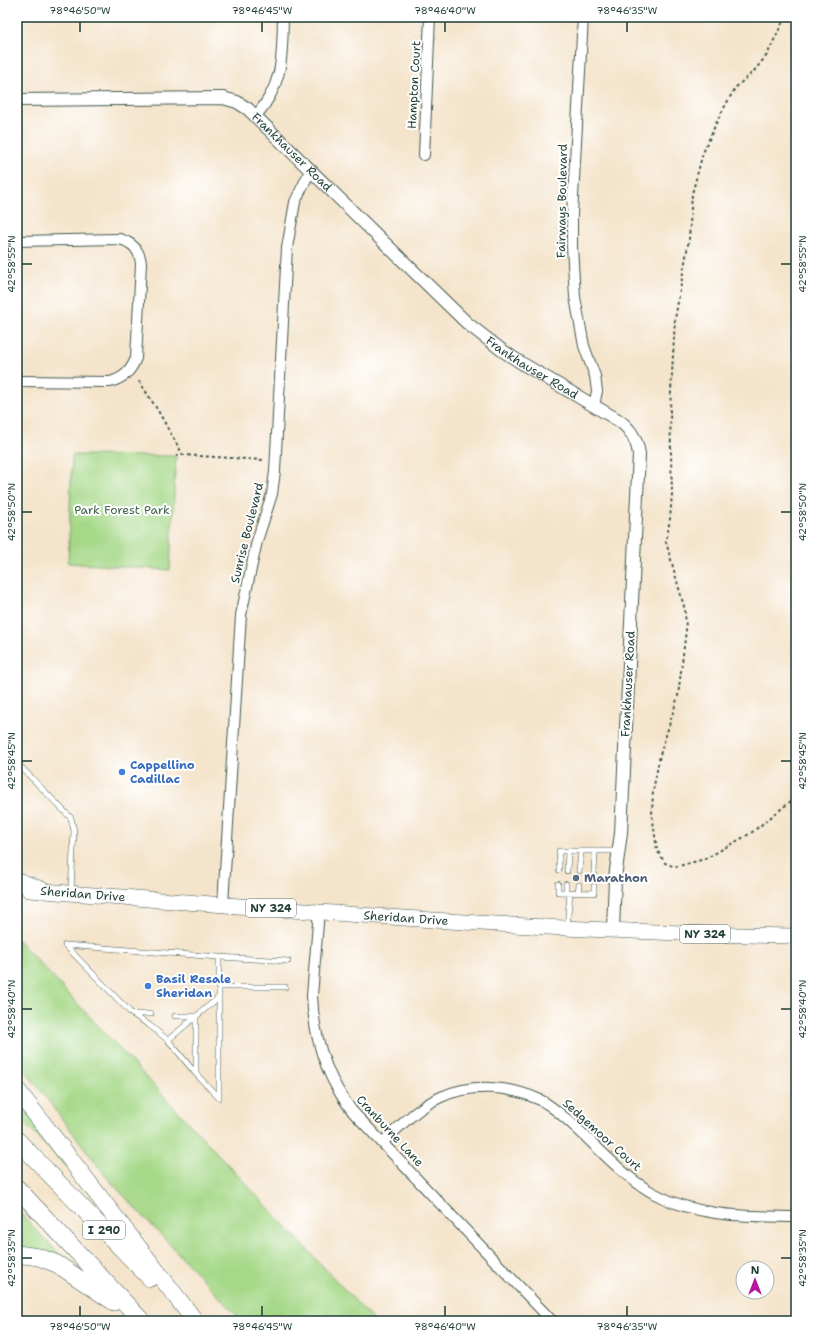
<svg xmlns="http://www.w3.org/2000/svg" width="813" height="1338" font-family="'Shantell Sans',sans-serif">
	<rect width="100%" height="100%" fill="#fff"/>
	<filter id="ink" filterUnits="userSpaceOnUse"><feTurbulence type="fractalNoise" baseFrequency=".025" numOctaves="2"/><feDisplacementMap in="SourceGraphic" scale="8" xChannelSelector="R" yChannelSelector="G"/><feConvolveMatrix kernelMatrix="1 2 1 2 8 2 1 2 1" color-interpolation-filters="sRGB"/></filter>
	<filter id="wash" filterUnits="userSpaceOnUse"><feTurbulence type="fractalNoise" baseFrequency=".012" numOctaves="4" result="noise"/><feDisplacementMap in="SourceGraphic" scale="16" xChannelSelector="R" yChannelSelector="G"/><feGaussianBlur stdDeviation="0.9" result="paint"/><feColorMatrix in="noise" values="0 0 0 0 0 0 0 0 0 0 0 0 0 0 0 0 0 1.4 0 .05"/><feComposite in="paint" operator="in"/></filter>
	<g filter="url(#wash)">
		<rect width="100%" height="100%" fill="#f4e4cb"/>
		<path fill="#a5d887" stroke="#628a5e" d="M72,455L176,456L170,570L68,563Z
			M17,939L374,1321H242L109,1180L17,1060Z
			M17,1099L69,1169L17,1116Z
			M17,1210L68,1263L17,1248Z"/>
	</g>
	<g filter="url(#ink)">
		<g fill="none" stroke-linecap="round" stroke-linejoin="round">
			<g stroke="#3f564b" stroke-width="6">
				<path id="service" d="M17,763L71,818L74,831L71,891
					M559,870V851H618
					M567,871L568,852
					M579,871L581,852
					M594,872L595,852
					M558,884V892L594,893V886
					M566,884V892
					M578,892L579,885
					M567,927L570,892
					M65,945L219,957L288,961
					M65,945L132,1014L149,1025L168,1040
					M218,987H285
					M218,998L168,1040L196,1074L219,1098V957
					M132,1014H151
					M175,1016H196
					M196,1016V1073"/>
			</g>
			<g stroke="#3f564b" stroke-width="12">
				<path id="minor" d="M583,17L572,215V246L575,297L584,346L595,376L597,391L594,406
					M255,117C284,84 282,57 283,17
					M424,155L430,17
					M17,241L120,239C133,243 140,250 141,264L136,358C131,371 124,378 110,382L17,381
					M223,904L241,615L257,541L272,494L275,471L287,248L295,202L310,171
					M319,911L312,996C314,1038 326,1078 353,1112L552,1321
					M382,1143C400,1126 418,1107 441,1097C471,1083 509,1086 538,1099C550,1104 562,1115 572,1124C599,1148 623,1177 655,1194C700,1218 747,1216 796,1217"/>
			</g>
			<g stroke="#3f564b" stroke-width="14">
				<g id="tertiary">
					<path id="s1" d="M17,100L223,98L237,102L248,109L399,257L468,324L503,351L523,364L618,420C630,428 637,440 639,454L621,833L615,878L613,930"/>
				</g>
			</g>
			<g stroke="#3f564b" stroke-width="16">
				<g id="primary">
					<path id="s2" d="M29,890C284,909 540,932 796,936"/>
				</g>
			</g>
			<g stroke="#3f564b" stroke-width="18">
				<path id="motorway" d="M17,881L41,890
					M17,1090L195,1321
					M17,1140L150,1278
					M17,1188L142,1321
					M17,1254L39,1257L57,1264L114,1302"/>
			</g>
			<path stroke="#3f564b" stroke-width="2" stroke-dasharray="3 3" stroke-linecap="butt" d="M785,17L767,55L754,71L735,88L718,119L703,153L692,194L689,239L675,319L670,410L672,494L670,519L666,542L685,610L686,630L678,696L660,755L653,791L652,814L657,850L665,863L675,867L705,859L751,833L796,797
				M139,381L157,409L183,455
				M176,456L183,455L263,460"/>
			<use href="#service" stroke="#fff" stroke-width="5"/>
			<use href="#minor" stroke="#fff" stroke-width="10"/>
			<use href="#tertiary" stroke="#fff" stroke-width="12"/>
			<use href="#primary" stroke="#fff" stroke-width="15"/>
			<use href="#motorway" stroke="#fff" stroke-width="17"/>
		</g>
	</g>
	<path fill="none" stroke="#1f3d34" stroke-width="1.5" d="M80,22V32M262,22V32M445,22V32M627,22V32M22,264H32M781,264H791M22,512H32M781,512H791M22,761H32M781,761H791M22,1009H32M781,1009H791M22,1258H32M781,1258H791M80,1306V1316M262,1306V1316M445,1306V1316M627,1306V1316"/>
	<g fill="#3f7fe0" stroke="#fff" stroke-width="1.5">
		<circle cx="122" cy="772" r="4"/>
		<circle cx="148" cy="986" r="4"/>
	</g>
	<circle fill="#5c6f8a" stroke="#fff" stroke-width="1.5" cx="576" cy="878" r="4"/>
	<g text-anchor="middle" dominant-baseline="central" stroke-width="4" stroke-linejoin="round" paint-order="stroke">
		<g fill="#fff" stroke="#627771" stroke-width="1">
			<rect x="246" y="899" width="50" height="18" rx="3"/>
			<rect x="680" y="925" width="50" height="18" rx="3"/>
			<rect x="83" y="1221" width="42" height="18" rx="3"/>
		</g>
		<g font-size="11" font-weight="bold" fill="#1f3d34">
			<text x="271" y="908">NY 324</text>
			<text x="705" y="934">NY 324</text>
			<text x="104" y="1230">I 290</text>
		</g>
		<g font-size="12" fill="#1f3d34" stroke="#fff">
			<text transform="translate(414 85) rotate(-87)">Hampton Court</text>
			<text stroke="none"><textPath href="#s1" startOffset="295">Frankhauser Road</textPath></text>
			<text transform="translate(562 201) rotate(-89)">Fairways Boulevard</text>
			<text stroke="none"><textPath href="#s1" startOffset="619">Frankhauser Road</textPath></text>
			<text transform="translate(247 533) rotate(-76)">Sunrise Boulevard</text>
			<text transform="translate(628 684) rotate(-87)">Frankhauser Road</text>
			<text stroke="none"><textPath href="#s2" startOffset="54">Sheridan Drive</textPath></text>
			<text stroke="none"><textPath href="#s2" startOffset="378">Sheridan Drive</textPath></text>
			<text transform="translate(390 1131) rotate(47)">Cranburne Lane</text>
			<text transform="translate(602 1135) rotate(42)">Sedgemoor Court</text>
		</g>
		<g font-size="12" fill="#406449" stroke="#fff">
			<text x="122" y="510">Park Forest Park</text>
		</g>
		<g font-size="12" font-weight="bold" fill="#366cbe" stroke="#fff" text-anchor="start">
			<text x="130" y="765">Cappellino<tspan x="130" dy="14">Cadillac</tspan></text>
			<text x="156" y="979">Basil Resale<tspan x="156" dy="14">Sheridan</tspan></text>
		</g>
		<g font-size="12" font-weight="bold" fill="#4e5e75" stroke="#fff" text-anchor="start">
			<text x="584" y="878">Marathon</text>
		</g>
	</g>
	<rect width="813" height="1338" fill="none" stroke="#fff" stroke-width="44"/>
	<g transform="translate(755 1280)"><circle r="19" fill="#ffffff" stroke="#a5b1ae"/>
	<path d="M0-3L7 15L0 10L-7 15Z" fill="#b5179e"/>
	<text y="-6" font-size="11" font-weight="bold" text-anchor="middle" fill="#1f3d34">N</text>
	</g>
	<rect x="22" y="22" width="769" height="1294" fill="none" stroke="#1f3d34" stroke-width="1.5"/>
	<g font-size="10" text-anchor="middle" fill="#1f3d34">
		<text x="80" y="14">78°46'50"W</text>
		<text x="262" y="14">78°46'45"W</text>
		<text x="445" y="14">78°46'40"W</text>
		<text x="627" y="14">78°46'35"W</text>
		<text transform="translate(11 264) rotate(-90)" y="4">42°58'55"N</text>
		<text transform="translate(802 264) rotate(-90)" y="4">42°58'55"N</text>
		<text transform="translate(11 512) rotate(-90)" y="4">42°58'50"N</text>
		<text transform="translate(802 512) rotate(-90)" y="4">42°58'50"N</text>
		<text transform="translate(11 761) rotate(-90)" y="4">42°58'45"N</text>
		<text transform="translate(802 761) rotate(-90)" y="4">42°58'45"N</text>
		<text transform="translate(11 1009) rotate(-90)" y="4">42°58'40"N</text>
		<text transform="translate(802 1009) rotate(-90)" y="4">42°58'40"N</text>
		<text transform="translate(11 1258) rotate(-90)" y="4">42°58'35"N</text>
		<text transform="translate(802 1258) rotate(-90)" y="4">42°58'35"N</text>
		<text x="80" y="1330">78°46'50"W</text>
		<text x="262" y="1330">78°46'45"W</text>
		<text x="445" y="1330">78°46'40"W</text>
		<text x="627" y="1330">78°46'35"W</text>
	</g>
</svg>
